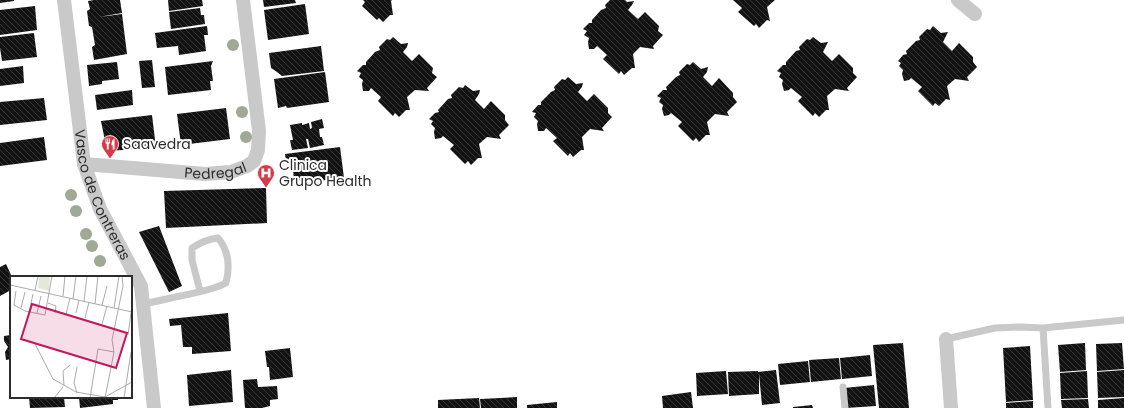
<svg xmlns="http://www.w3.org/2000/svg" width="1124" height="408" font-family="Poppins,sans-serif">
	<defs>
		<pattern id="building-back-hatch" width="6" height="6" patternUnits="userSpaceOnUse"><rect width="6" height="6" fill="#131313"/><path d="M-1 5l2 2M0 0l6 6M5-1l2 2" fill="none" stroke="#363636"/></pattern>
	</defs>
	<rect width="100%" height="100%" fill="#fff"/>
	<path fill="url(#building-back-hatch)" d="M0,0H14V1L0,3Z
		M94,0H120L122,13L99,17L122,14L127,54L94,60L92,47L95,45L92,27L89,26L87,11L90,9L88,1Z
		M168,0H202L203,6L169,11Z
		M263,0H295L296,3L264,7Z
		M363,0H392L391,1L393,15H390L383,22L379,18L377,20L362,6L365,2Z
		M610,0H625L627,2L634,1L632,5L628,10L638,19L645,12L659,26L658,31L663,35L653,46L654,49L640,47L633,54L635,68H632L624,75L621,71L619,74L603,59L607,55L597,46L594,49H589L588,42L589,38L584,35L587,31L583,29L589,23H592V20L601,10L606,8L605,5Z
		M733,0H775L767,7L770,21L767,20L759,28L756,24L754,26L738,12L742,8Z
		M305,4L309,34L268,40L264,10Z
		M35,6L37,30L0,35V10Z
		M200,8L201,15H204L205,24L171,29L169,12Z
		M207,26L208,35H204L206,51L179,55L178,46L157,48L155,33Z
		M933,26L941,33L948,32L943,42L952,51L959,43L973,57V62L977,67L967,77L969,81L955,79L947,86L950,100L946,99L939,106L935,103L933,106L918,91L922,87L911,78L909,80L904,81L902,74L903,70L899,66L901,63L898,61L903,55L907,54L906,51L916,41L920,40L919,37L927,29L930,30Z
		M34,33L37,57L2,61L0,48V37Z
		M393,37L401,44L408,43L407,47L403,52L412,61L419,54L433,68L432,73L437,77L427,88L429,91L415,90L407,97L410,110H406L399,117L395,113L393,116L378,101L381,97L371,88L369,91H363L362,84L363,80L359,77L361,73L357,71L363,65H366V62L375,52L380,50L379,47L387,39L390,40Z
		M813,37L821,43L828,42L823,52L832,61L839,54L853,68V73L857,77L847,88L849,91L835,89L827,96L829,110H826L819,117L815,113L813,116L798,101L802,97L791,88L789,90L784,91L782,84L783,80L779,77L781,73L777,71L783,65H786V62L796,51L800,50L799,47L807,39L810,40Z
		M321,46L324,71L282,76L277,72L271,68L269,53Z
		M152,60L155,87L142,88L139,61Z
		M213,61L211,66L213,81H210L211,90L168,95L165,67Z
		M117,62L119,79L102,81V84L89,86L87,65Z
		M693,62L701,69L708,67L707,72L703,77L712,86L719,78L733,93V97L737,102L727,112L729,116L715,114L707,122L710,135H706L699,142L696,138L693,141L678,126L682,122L671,113L669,115L664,116L662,109L663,105L659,102L661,98L657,96L663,90H667L666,87L676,77L680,75L679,72L687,64L690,65Z
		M23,66L24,83L0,86V69Z
		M325,72L329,102L287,108L286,106L278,108L274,79Z
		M568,77L576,84L583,83L582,87L578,92L587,101L594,94L608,108V113L612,117L602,128L604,131L590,129L582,137L584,150H581L573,157L570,153L568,156L553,141L557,138L546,128L544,131H538L537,124L538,121L534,117L536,113L532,112L538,105H541V102L551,92L555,90L554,87L562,79L565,80Z
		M465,85L473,91L480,90L479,94L475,100L484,109L491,101L505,115V120L509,125L499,135L501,139L487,137L479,144L482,158H478L471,165L468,161L465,164L450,149L454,145L443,136L441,138L435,139L434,132L435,128L431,124L433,121L429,119L435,113L439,112L438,110L448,99L452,98L451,95L459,87L463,88Z
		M132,90L133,105L97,110L95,95Z
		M44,98L47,120L0,125V102Z
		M226,108L230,139L181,145L177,114Z
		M152,115L156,148L107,151L101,121Z
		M322,119L324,128L319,129L320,137H322L324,145L310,148L308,139H306L308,148L292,150L290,140H293L290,125L302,123V125L309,123L310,129L312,128L311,122Z
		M44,137L47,160L0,166V143Z
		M340,147L344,178L310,182V179L294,181L293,169L287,166L285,154Z
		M266,188L267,223L166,228L164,191Z
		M159,226L182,286L169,292L139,232Z
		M6,264L12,277H11V290L0,296V267Z
		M228,313L231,351L192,354V347H183L181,325L170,326L169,319Z
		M11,335V359L6,360L5,352L8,347L4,341V336Z
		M903,343L909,408H879L873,345Z
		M1085,343L1086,370L1060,372L1058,345Z
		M1122,343L1124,369L1097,371L1096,344Z
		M1030,346L1033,400L1006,402L1003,348Z
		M290,348L293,377L270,380L269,367H267L265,351Z
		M870,355L872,376L842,379L840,358Z
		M839,358L841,379L811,382L809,360Z
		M808,361L810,382L780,385L778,364Z
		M231,370L233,402L189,406L187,375Z
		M776,370L780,403L762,405L759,374V394L729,396L728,372L758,371V372Z
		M1124,370V397L1098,398L1097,372Z
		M726,371L728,394L697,396L696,373Z
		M1087,371L1088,398L1061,399L1060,373Z
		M257,379L258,387L277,386L278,399L270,400V406L262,408H245L243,380Z
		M874,385L876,406L846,408L844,388Z
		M691,392L693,408H663L662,396Z
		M29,397H64L65,407L30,408Z
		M79,397H118V400H113V404L80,408Z
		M517,397V408H481L480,399Z
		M479,398L480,408H438V400Z
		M1124,398V408H1098V400Z
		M1088,399L1089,408H1062L1061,400Z
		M1033,401V408H1006V403Z
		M557,402V408H527V405Z
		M812,405L813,408H793V407Z"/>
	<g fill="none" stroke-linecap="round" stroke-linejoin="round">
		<path stroke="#c9c9c9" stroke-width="7" d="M143,304C159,301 174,297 190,294C203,291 215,289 226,283C230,267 229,251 218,238C208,239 201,242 192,248V260L200,291
			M1043,328L1048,408
			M946,339L995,328L1021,327L1043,328L1124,320
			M843,387L845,408"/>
		<g stroke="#c9c9c9" stroke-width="14">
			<path id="s1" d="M64,0L84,164L100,209L141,286L154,408"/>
			<path d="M958,0L975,14"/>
			<path id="s2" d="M84,164L205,174L231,172L247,166L254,161L258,150L259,131L243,0"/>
			<path d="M946,339L951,408"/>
		</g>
	</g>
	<g fill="#9fa995">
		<circle cx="233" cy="45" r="6"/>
		<circle cx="242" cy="112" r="6"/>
		<circle cx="246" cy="137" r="6"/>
		<circle cx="71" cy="195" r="6"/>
		<circle cx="76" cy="211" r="6"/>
		<circle cx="86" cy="234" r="6"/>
		<circle cx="92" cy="246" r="6"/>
		<circle cx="100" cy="261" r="6"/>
	</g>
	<defs>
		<g id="restaurant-pin" transform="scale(0.9)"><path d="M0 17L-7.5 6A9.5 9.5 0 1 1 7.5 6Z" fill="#d53c4a" stroke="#fff"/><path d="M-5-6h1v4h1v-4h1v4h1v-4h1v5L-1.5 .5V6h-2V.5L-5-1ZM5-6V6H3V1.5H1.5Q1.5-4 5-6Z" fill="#fff"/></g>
		<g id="hospital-pin" transform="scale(0.9)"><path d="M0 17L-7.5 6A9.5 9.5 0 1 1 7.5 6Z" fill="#d53c4a" stroke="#fff"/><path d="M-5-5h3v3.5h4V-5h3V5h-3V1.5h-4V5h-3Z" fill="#fff"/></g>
	</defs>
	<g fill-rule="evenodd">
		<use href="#restaurant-pin" x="110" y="144"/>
		<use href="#hospital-pin" x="266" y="173"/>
	</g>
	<g text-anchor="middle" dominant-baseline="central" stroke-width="4" stroke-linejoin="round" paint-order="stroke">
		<g font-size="14" fill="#2c2c2c" stroke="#fff" text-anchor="start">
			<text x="123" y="144">Saavedra</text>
			<text x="279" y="165">Clinica<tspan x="279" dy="16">Grupo Health</tspan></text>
		</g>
		<g font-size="14" fill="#2c2c2c" stroke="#fff">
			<text stroke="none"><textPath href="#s2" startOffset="132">Pedregal</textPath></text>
			<text stroke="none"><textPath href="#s1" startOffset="200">Vasco de Contreras</textPath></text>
		</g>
	</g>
	<g transform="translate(10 276)">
		<rect width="122" height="122" fill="#fff"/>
		<path d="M29,0H40L39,15L28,12Z" fill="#e2e9da"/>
		<path fill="none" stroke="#ababab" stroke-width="1" d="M0,9L122,36M25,14L28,0M6,15L4,29L15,35L35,39L42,0M53,20L55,0M63,23L66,0M74,25L77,0M38,27L46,30L45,37M85,28L88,0M92,29L97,10M11,32L15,16M104,32L109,0M19,36L23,18M27,37L31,20M66,37L69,24M56,38L60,22M75,42L79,26M92,48L97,30M118,59L122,30M24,66L43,103L66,116L95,121L122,106M67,91L64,107L67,117M54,110L53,95L60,89M44,122L53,111M80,122L88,73L104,76M95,122L104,76L102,64L113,10L112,0M114,122L121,76"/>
		<path fill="#c2185b" fill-opacity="0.15" stroke="#c2185b" stroke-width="2" d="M22,28L117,57L106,92L11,63Z"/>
		<rect width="122" height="122" fill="none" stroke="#2c2c2c" stroke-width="2"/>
	</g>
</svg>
